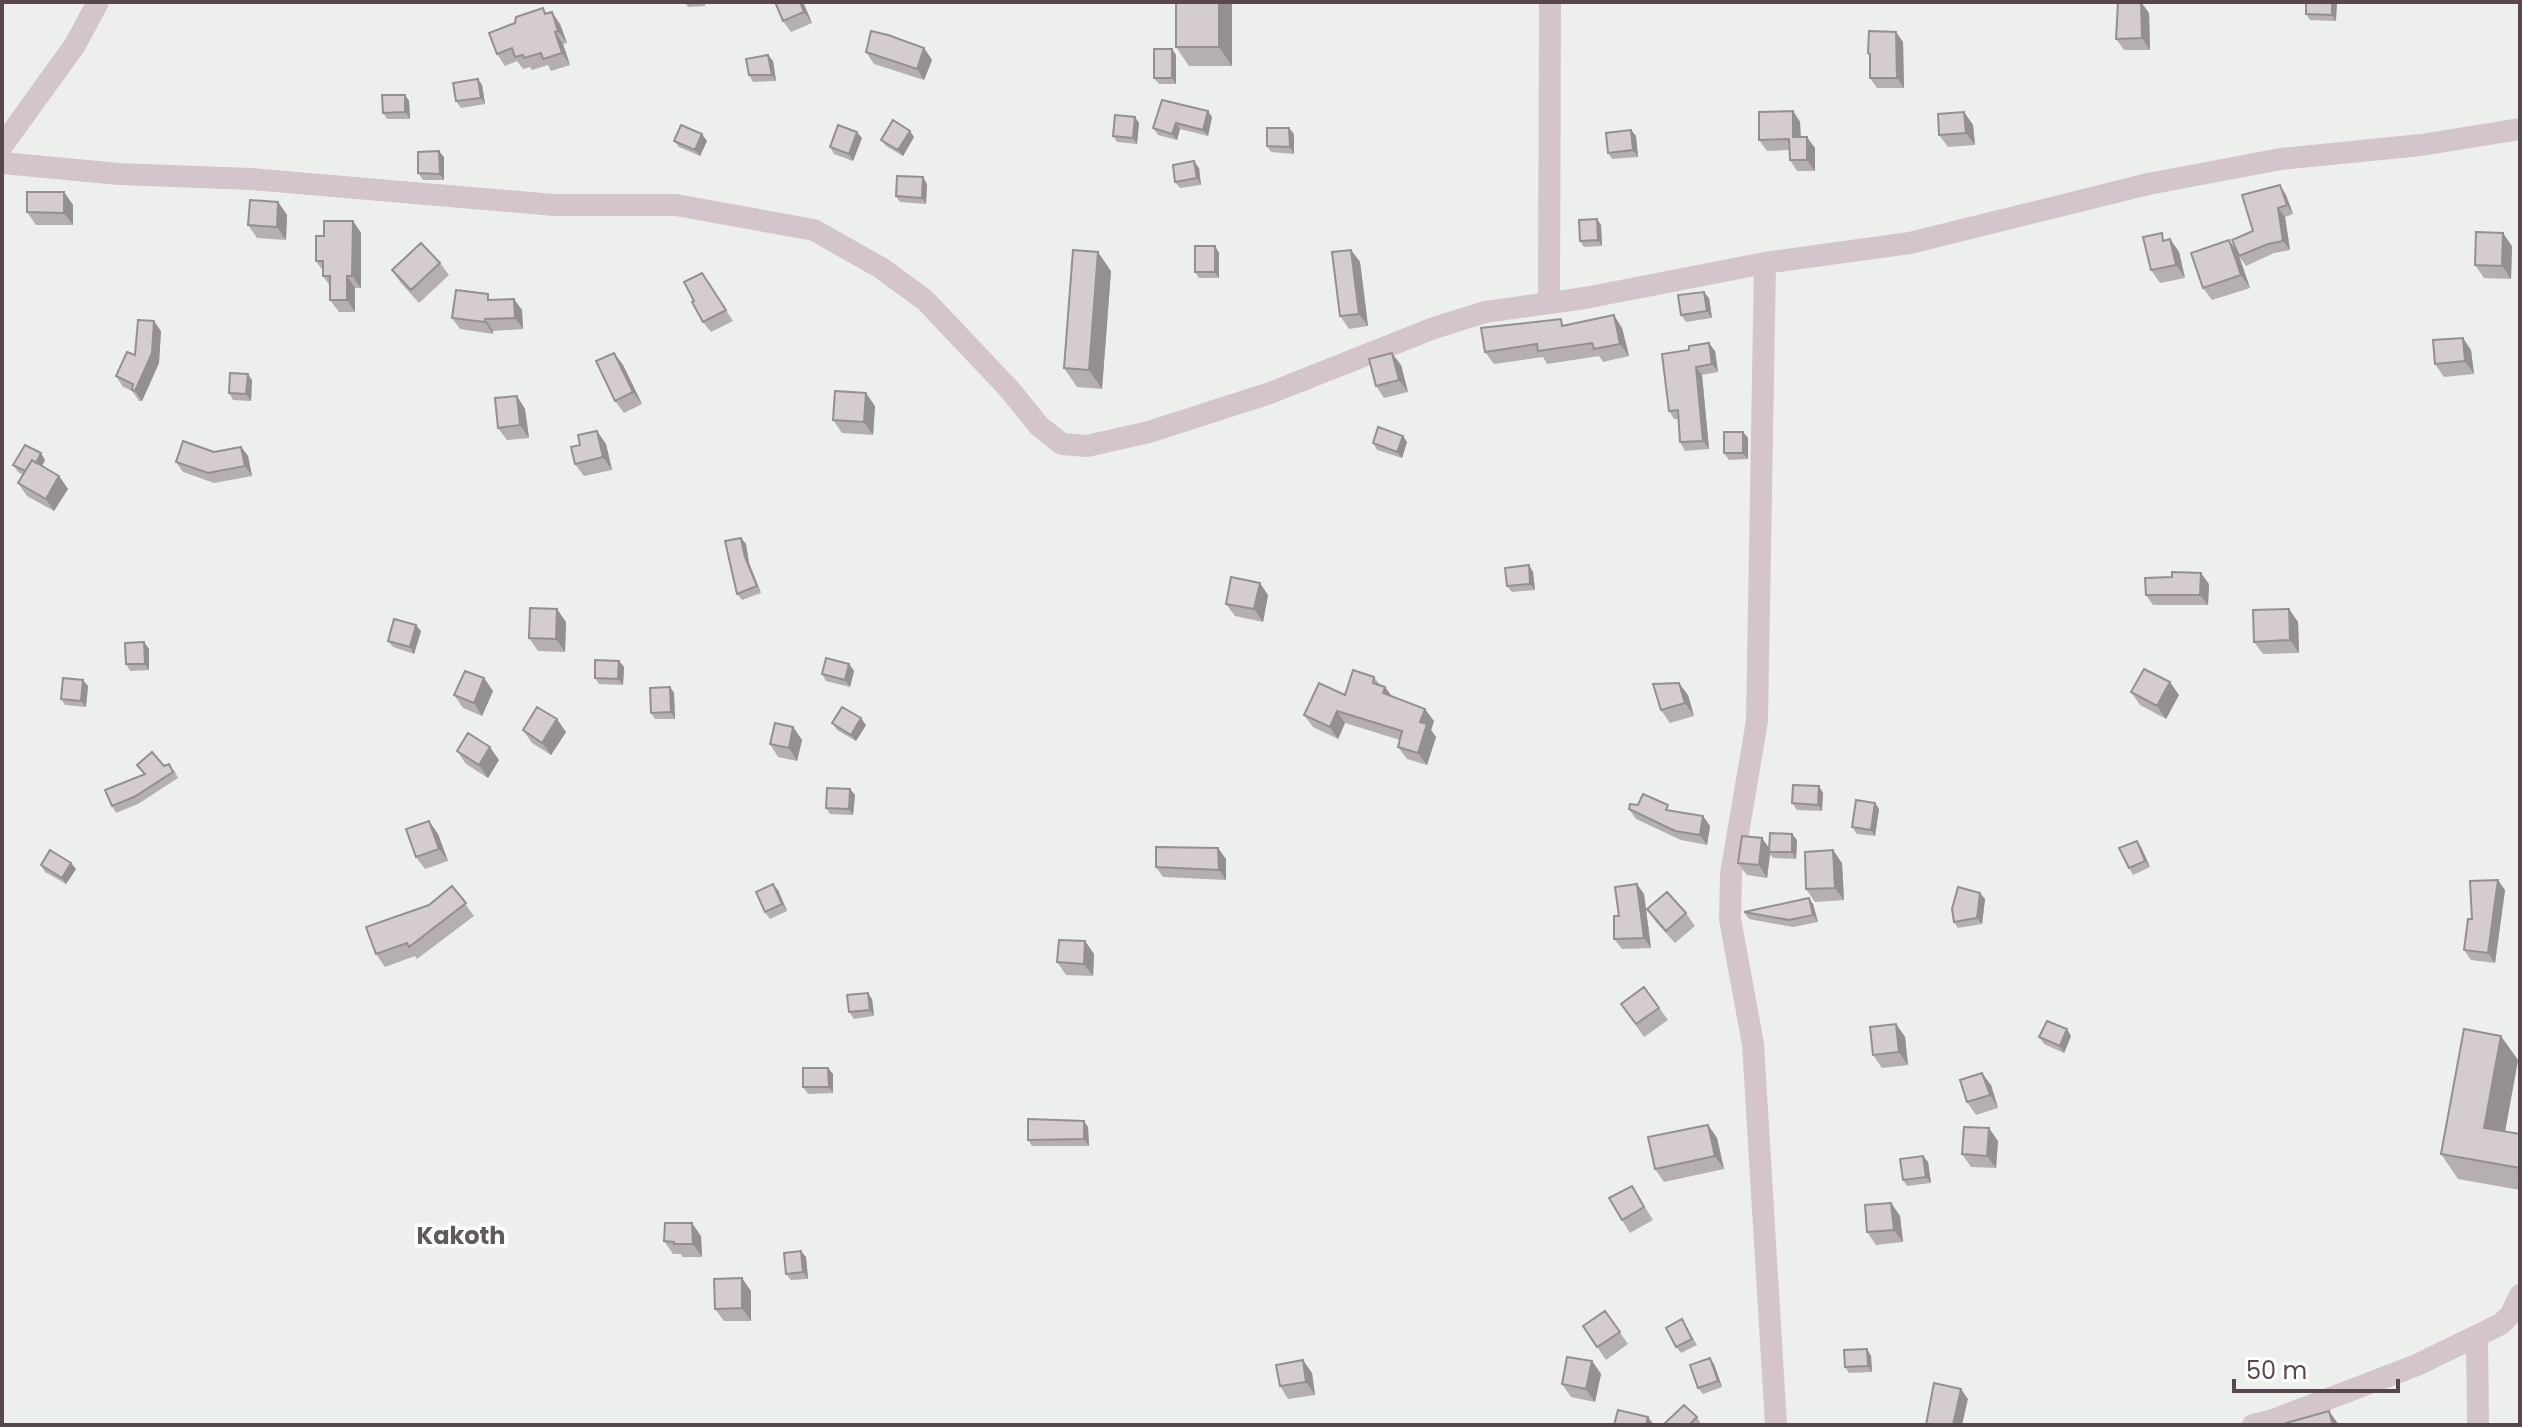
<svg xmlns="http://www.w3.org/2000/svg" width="2522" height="1427" font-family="Poppins,sans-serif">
	<rect width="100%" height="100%" fill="#edefed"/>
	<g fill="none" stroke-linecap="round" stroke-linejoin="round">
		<path stroke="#d3c5cb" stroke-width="22" d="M2,146L75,45L98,2
			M2,163L119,174L251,179L554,205H676L814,230L881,268L925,300L1010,390L1039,426L1062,444L1087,446L1149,432L1270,393L1434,328L1485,312L1585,298L1765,263L1910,243L2148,184L2281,159L2421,145L2520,129
			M1765,263L1757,721L1731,874L1730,919L1753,1044L1776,1425
			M1549,303L1550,2
			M2477,1336L2478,1425
			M2253,1425L2273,1420L2417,1365L2501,1324L2511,1314L2520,1295"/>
	</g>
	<path fill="#b6afb2" d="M685,2H705V6L688,7Z
		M803,2L812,23L791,32L783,21Z
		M1232,2V66H1189L1176,47Z
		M2306,2H2336V21L2310,20L2306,14Z
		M543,8L547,14L560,24L567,43L563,44L570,65L551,71L548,65L532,70L530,67L523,69L517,61L505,66L497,54L515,23Z
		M2149,13L2150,50H2124L2116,39Z
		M1896,32L1903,42L1904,88H1877L1870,78V57L1868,53Z
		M924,48L932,60L924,80L874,64L866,52Z
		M1172,49L1176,55V84H1159L1154,78Z
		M768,55L773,61L776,81L753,82L749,75Z
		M482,85L485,104L461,108L456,101Z
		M405,95L409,101L410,119H387L383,113Z
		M1162,100L1212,117L1208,136L1180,129L1177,140L1158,135L1153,128Z
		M1793,111L1800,122L1801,137L1815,148V171H1797L1790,160V150L1767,151L1759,140Z
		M1964,112L1973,125L1975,145L1948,147L1939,135Z
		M1135,117L1139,123L1137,144L1117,142L1113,136Z
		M1631,130L1636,136L1638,157L1612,159L1608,153Z
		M1294,134V154L1271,152L1267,146Z
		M914,137L903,156L886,146L881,140Z
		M862,138L853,161L834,154L830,147Z
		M674,141H707L700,156L679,147Z
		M444,157V180H423L418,173Z
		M1199,168L1201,185L1180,188L1175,182Z
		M927,184L926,204L900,202L896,196Z
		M64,192L73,205V225H36L27,212Z
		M2286,195L2293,214L2285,217L2290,250L2274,253L2246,266L2239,256L2250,288L2212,300L2203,288L2229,240L2237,252L2253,231Z
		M278,202L287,215L286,240L257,238L248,225Z
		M1597,219L1601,225L1602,246L1584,247L1580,241Z
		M353,221L361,233V288H355V312H339L330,300V286L323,276V271L316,261L324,236Z
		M2170,239L2179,252L2185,278L2160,283L2151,270L2167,240Z
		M1215,246L1219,253V278H1199L1195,272Z
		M2512,246L2511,279L2484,278L2475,265Z
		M1351,250L1360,262L1368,326L1349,329L1340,316Z
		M440,263L449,275L419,303L401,283L392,270Z
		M1111,271L1102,389L1077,387L1064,368Z
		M702,273L733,321L711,332L703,322L694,301Z
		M1709,298L1712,318L1686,322L1681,315Z
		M492,300L522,310L523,329L493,331V334L460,329L452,318Z
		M1566,325L1622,328L1629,356L1603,362L1599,356L1547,364L1543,357L1494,364L1485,352Z
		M161,331L159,363L142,401H139L132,391L123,387L116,376L135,355Z
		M2471,350L2474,374L2444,377L2435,364Z
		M1715,351L1718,372L1702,375L1709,449L1685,451L1680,442L1678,419H1674L1669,411L1662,354Z
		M614,353L623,365L642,404L624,413L615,401Z
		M1401,365L1408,392L1384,398L1376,386Z
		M252,380L251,401L233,400L229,393Z
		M875,406L873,435L842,433L833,420Z
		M525,409L529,438L507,440L498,428Z
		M1743,432L1748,438V459L1729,460L1724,453Z
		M1403,436L1407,442L1402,458L1377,450L1373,443Z
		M606,444L612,470L584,476L575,464Z
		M241,447L248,456L252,476L214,483L183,472L176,462L214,452Z
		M45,460L42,466L59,476L68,489L54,511L27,496L18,483L23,475L18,472L13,465Z
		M741,538L746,544L749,563L761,593L742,600L737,594Z
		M1529,565L1533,572L1535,590L1512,592L1507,586Z
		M2209,584L2208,605H2153L2146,595Z
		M1268,595L1263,622L1235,616L1226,604Z
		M2289,609L2298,622L2299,653L2263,654L2254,642Z
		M566,622L565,652L538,651L529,638Z
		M421,631L414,654L393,647L388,641Z
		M144,642L149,649V670L130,671L126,664Z
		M619,661L624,667L623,685L599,684L595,678Z
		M849,664L854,671L850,687L826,681L822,674Z
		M1374,677L1380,685L1385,687L1392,697L1434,721L1431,730L1436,737L1427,765L1407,759L1398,747L1400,740L1345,723L1338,739L1313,727L1304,715L1345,695Z
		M484,678L493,691L482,716L463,708L454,695Z
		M88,686L86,707L65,705L61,699Z
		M670,687L674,693L675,719H655L651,713Z
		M2131,692L2179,695L2166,719L2140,705Z
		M1688,695L1694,716L1670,723L1661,710Z
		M832,723L866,725L856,741L837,730Z
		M793,727L802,740L797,761L778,757L770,744Z
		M523,730L566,732L551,755L532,743Z
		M457,751L499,760L488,778L466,764Z
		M137,765L164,766L174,770L178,778L138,804L116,813L112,806L144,774Z
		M850,789L855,795L853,815L830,814L826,808Z
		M1823,793L1822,811L1797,810L1792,803Z
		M1875,803L1879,809L1875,836L1857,834L1852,827Z
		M1629,809L1672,811L1703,816L1710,826L1707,845L1681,840L1636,819Z
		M429,821L438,834L448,861L425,869L416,857Z
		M1762,838L1769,848L1797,840L1796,859L1773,858L1770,854L1767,878L1747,875L1738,863Z
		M2141,847L2150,867L2133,875L2129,868Z
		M1226,859V880L1163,877L1156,867Z
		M71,863L76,869L66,884L45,872L41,865Z
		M1842,863L1844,900L1815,902L1806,889Z
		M452,886L474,916L417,959L415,956L385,967L376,954L429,905Z
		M778,890L787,911L770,919L765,912Z
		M2505,890L2495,963L2471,960L2464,950L2472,919Z
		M1980,893L1985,899L1982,924L1958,928L1954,922Z
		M1644,894L1651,948L1622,949L1614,939L1619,916Z
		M1813,904L1818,922L1793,927L1749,919L1744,912Z
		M1647,909L1686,913L1695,926L1675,943L1656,922Z
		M1085,941L1094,954L1093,976L1066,975L1057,962Z
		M1644,987L1668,1020L1644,1037L1621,1004Z
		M872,999L874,1016L854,1019L849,1012Z
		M1896,1024L1905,1037L1908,1065L1882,1068L1873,1055Z
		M2071,1036L2064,1053L2044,1044L2039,1037Z
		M2518,1060L2505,1132L2520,1134V1190L2458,1179L2441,1154Z
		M828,1068L833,1074V1093L808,1094L803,1087Z
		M1991,1085L1998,1108L1976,1115L1967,1102Z
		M1708,1125L1717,1138L1724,1169L1664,1182L1655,1169Z
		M1088,1127L1089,1146H1032L1028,1140Z
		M1998,1141L1996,1168L1971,1167L1962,1154Z
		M1928,1162L1931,1183L1907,1186L1903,1180Z
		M1632,1186L1653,1220L1630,1233L1622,1220Z
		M1891,1203L1900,1216L1903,1242L1876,1245L1867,1232Z
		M701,1236L702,1257H682L681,1254H673L664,1241Z
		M806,1257L808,1279L791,1280L786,1274Z
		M751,1291V1321H724L715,1309Z
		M1605,1311L1628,1344L1606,1360L1583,1326Z
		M1682,1319L1697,1345L1681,1353L1676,1347Z
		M1867,1349L1871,1356L1872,1372L1849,1373L1845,1367Z
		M1592,1361L1601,1374L1595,1402L1571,1397L1562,1384Z
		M1714,1364L1722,1387L1703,1394L1698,1388Z
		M1312,1373L1315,1395L1288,1399L1280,1386Z
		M1697,1417L1701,1424L1700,1425H1663Z"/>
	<path fill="#948f91" d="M800,2H803L812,23L804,12Z
		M1219,2H1232V66L1219,47Z
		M2141,2L2149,13L2150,50L2142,38Z
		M2332,2H2336L2337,4L2336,21L2332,15Z
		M552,12L560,24L567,43L558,31Z
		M555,32L563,44L570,65L562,53Z
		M1896,32L1903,42L1904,88L1897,78Z
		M924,48L932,60L924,80L917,69Z
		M1172,49L1176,55V84L1172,78Z
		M768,55L773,61L776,81L772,75Z
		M478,79L482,85L485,104L481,98Z
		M405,95L409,101L410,119L405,112Z
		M1208,111L1212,117L1208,136L1203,130Z
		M1793,111L1800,122L1801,148L1793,137Z
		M1964,112L1973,125L1975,145L1966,133Z
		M1135,117L1139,123L1137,144L1133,138Z
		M1176,123L1180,129L1177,140L1172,134Z
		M1289,128L1294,134V154L1290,147Z
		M1631,130L1636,136L1638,157L1633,150Z
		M910,131L914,137L903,156L898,150Z
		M857,132L862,138L853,161L849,154Z
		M702,134L707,141L700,156L695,150Z
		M1807,137L1815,148V171L1807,160Z
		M439,151L444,157V180L440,174Z
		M1194,161L1199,168L1201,185L1197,178Z
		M923,177L927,184L926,204L922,198Z
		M2280,185L2286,195L2293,214L2287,205Z
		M64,192L73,205V225L64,213Z
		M278,202L287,215L286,240L277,227Z
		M2278,208L2285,217L2290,250L2283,241Z
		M1597,219L1601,225L1602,246L1598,240Z
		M353,221L361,233V288L352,276Z
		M2503,233L2512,246L2511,279L2502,266Z
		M2170,239L2179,252L2185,278L2176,265Z
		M2229,240L2238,253L2250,288L2241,275Z
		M1215,246L1219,253V278L1215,272Z
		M1351,250L1360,262L1368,326L1359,314Z
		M1098,252L1111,271L1102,389L1089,370Z
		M347,276L355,288V312L347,300Z
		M1704,292L1709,298L1712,318L1707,311Z
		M514,299L522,310L523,329L515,318Z
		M1614,315L1622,328L1629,356L1620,344Z
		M485,319L493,331V334L485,322Z
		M154,321L161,331L159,363L142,401L135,391Z
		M2463,338L2471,350L2474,374L2465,361Z
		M1709,343L1715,351L1718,372L1712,364Z
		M614,353L623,365L642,404L633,392Z
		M1392,353L1401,365L1408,392L1399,380Z
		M1696,367L1702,375L1709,449L1703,441Z
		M248,374L252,380L251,401L246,394Z
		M866,393L875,406L873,435L864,422Z
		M517,396L525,409L529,438L520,425Z
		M597,431L606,444L612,470L603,457Z
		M1743,432L1748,438V459L1743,453Z
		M1403,436L1407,442L1402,458L1397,452Z
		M241,447L248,456L252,476L245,466Z
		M41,453L45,460L34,480L30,474Z
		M59,476L68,489L54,511L46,499Z
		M741,538L746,544L749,563L761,593L757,586L745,557Z
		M1529,565L1533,572L1535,590L1530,584Z
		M2201,573L2209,584L2208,605L2200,595Z
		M1260,583L1268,595L1263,622L1254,609Z
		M557,609L566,622L565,652L556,639Z
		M2289,609L2298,622L2299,653L2290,640Z
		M416,625L421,631L414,654L410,647Z
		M144,642L149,649V670L145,664Z
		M619,661L624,667L623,685L618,679Z
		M849,664L854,671L850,687L845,680Z
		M484,678L493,691L482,716L474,703Z
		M83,680L88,686L86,707L81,701Z
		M2170,682L2179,695L2166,719L2157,706Z
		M1679,683L1688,695L1694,716L1685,703Z
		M670,687L674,693L675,719L671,712Z
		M1385,687L1394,699L1383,693Z
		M1425,709L1434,721L1431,730L1436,737L1427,765L1418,753L1420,722Z
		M1337,711L1345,723L1338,739L1330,727Z
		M861,718L866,725L856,741L851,735Z
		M557,719L566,732L551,755L542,743Z
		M793,727L802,740L797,761L789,748Z
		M490,747L499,760L488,778L479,765Z
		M1819,786L1823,793L1822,811L1818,805Z
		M850,789L855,795L853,815L849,809Z
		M1875,803L1879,809L1875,836L1871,830Z
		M1703,816L1710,826L1707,845L1700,835Z
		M429,821L438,834L448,861L439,849Z
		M1792,834L1797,840L1796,859L1792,852Z
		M1762,838L1771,851L1769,852L1770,854L1767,878L1759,865Z
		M2137,841L2141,847L2150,867L2145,861Z
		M1218,848L1226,859V880L1219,870Z
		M1833,850L1842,863L1844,900L1835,888Z
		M71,863L76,869L66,884L62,878Z
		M2498,880L2505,890L2495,963L2488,953Z
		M773,884L778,890L787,911L782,904Z
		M1637,884L1644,894L1651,948L1644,938Z
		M1980,893L1985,899L1982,924L1977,918Z
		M1809,898L1813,904L1818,922L1813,915Z
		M1085,941L1094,954L1093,976L1084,964Z
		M868,993L872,999L874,1016L870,1010Z
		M1896,1024L1905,1037L1908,1065L1899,1052Z
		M2067,1029L2071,1036L2064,1053L2060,1046Z
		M2501,1036L2518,1060L2501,1153L2484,1128Z
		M828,1068L833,1074V1093L829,1087Z
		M1982,1073L1991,1085L1998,1108L1990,1095Z
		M1084,1121L1088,1127L1089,1146L1084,1139Z
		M1708,1125L1717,1138L1724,1169L1715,1156Z
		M1989,1128L1998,1141L1996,1168L1987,1156Z
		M1923,1156L1928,1162L1931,1183L1926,1177Z
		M1891,1203L1900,1216L1903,1242L1894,1230Z
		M692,1223L701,1236L702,1257L693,1244Z
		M801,1251L806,1257L808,1279L803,1272Z
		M742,1278L751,1291V1321L742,1308Z
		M1867,1349L1871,1356L1872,1372L1868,1366Z
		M1710,1358L1714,1364L1722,1387L1718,1381Z
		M1303,1360L1312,1373L1315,1395L1306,1382Z
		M1592,1361L1601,1374L1595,1402L1586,1389Z
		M1961,1389L1968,1399L1962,1425H1953Z
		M2329,1411L2339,1425H2333Z
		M1648,1417L1654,1425H1646Z"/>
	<path fill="#d4cccf" stroke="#948f91" stroke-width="2" d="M775,2H800L804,12L783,21Z
		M1176,2H1219V47H1176Z
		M2118,2H2141L2142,38L2116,39Z
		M2306,2H2332V15L2306,14Z
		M543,8L545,14L552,12L558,31L555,32L562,53L543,59L541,53L524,58L523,55L515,57L512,48L497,54L489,33L515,23L516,17Z
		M871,31L888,35L924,48L917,69L866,52Z
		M1869,31L1896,32L1897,78H1870V54L1868,53Z
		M1154,49H1172V78H1154Z
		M768,55L772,75H749L746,59Z
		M478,79L481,98L456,101L453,83Z
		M382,95H405V112L383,113Z
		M1162,100L1208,111L1203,130L1176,123L1172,134L1153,128Z
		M1793,111V137H1807V160H1790L1789,139L1759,140V112Z
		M1964,112L1966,133L1939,135L1938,114Z
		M1115,115L1135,117L1133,138L1113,136Z
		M893,120L910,131L898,150L881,140Z
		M681,125L702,134L695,150L674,141Z
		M838,125L857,132L849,154L830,147Z
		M1267,128H1289L1290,147L1267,146Z
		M1631,130L1633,150L1608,153L1606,133Z
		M439,151L440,174L418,173V152Z
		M1194,161L1197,178L1175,182L1173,165Z
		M897,176L923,177L922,198L896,196Z
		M2280,185L2287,205L2278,208L2283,241L2268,244L2239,256L2232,240L2253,231L2242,195Z
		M27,192H64V213L27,212Z
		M250,200L278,202L277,227L248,225Z
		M1597,219L1598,240L1580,241L1579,220Z
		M324,221H353L352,276H347V300H330V276H323V261H316V236H324Z
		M2476,232L2503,233L2502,266L2475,265Z
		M2162,233L2163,241L2170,239L2176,265L2151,270L2143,237Z
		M2229,240L2241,275L2203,288L2191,253Z
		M421,243L440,263L411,290L392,270Z
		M1195,246H1215V272H1195Z
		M1073,250L1098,252L1089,370L1064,368Z
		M1351,250L1359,314L1340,316L1332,252Z
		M702,273L726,310L703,322L692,302L694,301L684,282Z
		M456,290L488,294V300L514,299L515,318L485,319V322L452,318Z
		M1704,292L1707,311L1681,315L1678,295Z
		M1614,315L1620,344L1594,349L1592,343L1538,351L1537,344L1485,352L1481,328L1561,319L1562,326Z
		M138,320L154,321L152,353L135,391L132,390L133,384L116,376L127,352L135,355Z
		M2463,338L2465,361L2435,364L2433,340Z
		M1709,343L1712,364L1696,367L1703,441L1680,442L1678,410L1669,411L1662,354L1689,350V346Z
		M614,353L633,392L615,401L596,361Z
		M1392,353L1399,380L1376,386L1369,359Z
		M230,373L248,374L246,394L229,393Z
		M835,391L866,393L864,422L833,420Z
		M517,396L520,425L498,428L495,398Z
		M1378,427L1403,436L1397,452L1373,443Z
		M597,431L603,457L575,464L571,447L580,445L578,435Z
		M1724,432H1743V453H1724Z
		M183,441L214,452L241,447L245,466L208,473L176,462Z
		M25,445L41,453L36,463L32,460L25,471L13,465Z
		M32,460L59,476L46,499L18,483Z
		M741,538L745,557L757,586L737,594L725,541Z
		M1529,565L1530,584L1507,586L1505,568Z
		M2172,572L2201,573L2200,595H2146L2145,578L2172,577Z
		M1231,577L1260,583L1254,609L1226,604Z
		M530,608L557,609L556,639L529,638Z
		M2289,609L2290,640L2254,642L2253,610Z
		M394,619L416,625L410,647L388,641Z
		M144,642L145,664H126L125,643Z
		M826,658L849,664L845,680L822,674Z
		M595,660L619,661L618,679L595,678Z
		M2144,669L2170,682L2157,706L2131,692Z
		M1353,670L1374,677L1373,683L1385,687L1383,693L1425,709L1420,722L1427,724L1418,753L1398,747L1402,731L1337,711L1330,727L1304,715L1319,683L1345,695Z
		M465,671L484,678L474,703L454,695Z
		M63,678L83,680L81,701L61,699Z
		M1679,683L1685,703L1661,710L1653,684Z
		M670,687L671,712L651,713L650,688Z
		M537,707L557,719L542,743L523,730Z
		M842,707L861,718L851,735L832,723Z
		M775,723L793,727L789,748L770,744Z
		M468,733L490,747L479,765L457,751Z
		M152,752L164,766L169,764L173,772L134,797L112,806L105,790L145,774L137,765Z
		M1793,785L1819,786L1818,805L1792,803Z
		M827,788L850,789L849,809L826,808Z
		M1643,794L1668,805L1666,810L1703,816L1700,835L1675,831L1629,809L1630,804L1638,805Z
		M1856,800L1875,803L1871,830L1852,827Z
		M429,821L439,849L416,857L406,829Z
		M1770,833L1792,834V852H1769Z
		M1742,836L1762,838L1759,865L1738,863Z
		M2137,841L2145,861L2129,868L2119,848Z
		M1156,847L1218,848L1219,870L1156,867Z
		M50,850L71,863L62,878L41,865Z
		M1833,850L1835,888L1806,889L1805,852Z
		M2498,880L2488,953L2464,950L2468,919H2472L2470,881Z
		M773,884L782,904L765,912L756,892Z
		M1637,884L1644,938L1614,939V916H1619L1615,887Z
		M452,886L466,903L409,947L407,943L376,954L366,927L429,905Z
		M1958,887L1980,893L1977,918L1954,922L1952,909Z
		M1667,892L1686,913L1666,931L1647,909Z
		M1809,898L1813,915L1789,920L1744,912Z
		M1059,940L1085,941L1084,964L1057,962Z
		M1644,987L1659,1008L1636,1024L1621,1004Z
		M868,993L870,1010L849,1012L847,995Z
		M2047,1021L2067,1029L2060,1046L2039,1037Z
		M1896,1024L1899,1052L1873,1055L1870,1027Z
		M2464,1029L2501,1036L2484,1128L2520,1134V1168L2441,1154Z
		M803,1068H828L829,1087H803Z
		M1982,1073L1990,1095L1967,1102L1960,1080Z
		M1028,1119L1084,1121V1139L1028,1140Z
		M1708,1125L1715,1156L1655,1169L1648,1137Z
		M1964,1127L1989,1128L1987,1156L1962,1154Z
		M1923,1156L1926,1177L1903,1180L1900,1159Z
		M1632,1186L1644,1207L1622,1220L1609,1198Z
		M1891,1203L1894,1230L1867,1232L1865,1205Z
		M665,1223H692L693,1244H674V1242L664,1241Z
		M801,1251L803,1272L786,1274L784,1253Z
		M742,1278V1308L715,1309L714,1279Z
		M1605,1311L1620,1332L1597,1347L1583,1326Z
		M1682,1319L1692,1339L1676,1347L1666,1328Z
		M1867,1349L1868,1366L1845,1367L1844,1350Z
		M1567,1357L1592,1361L1586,1389L1562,1384Z
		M1710,1358L1718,1381L1698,1388L1690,1365Z
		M1303,1360L1306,1382L1280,1386L1276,1365Z
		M1934,1383L1961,1389L1953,1425H1926Z
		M1684,1405L1697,1417L1689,1425H1663Z
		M1618,1410L1648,1417L1646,1425H1614Z
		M2329,1411L2333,1425H2287L2286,1423Z"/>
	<g text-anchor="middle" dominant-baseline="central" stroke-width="7" stroke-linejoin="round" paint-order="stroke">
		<g font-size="24" font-weight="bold" fill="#615a5d" stroke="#fff">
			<text x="461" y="1235">Kakoth</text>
		</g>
	</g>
	<rect width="2522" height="1427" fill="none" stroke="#58474f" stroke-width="8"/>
	<path d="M2234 1379v12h164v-12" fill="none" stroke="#58474f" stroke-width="4"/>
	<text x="2246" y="1379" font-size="24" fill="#58474f" stroke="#ffffff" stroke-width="6" paint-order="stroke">50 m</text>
</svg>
